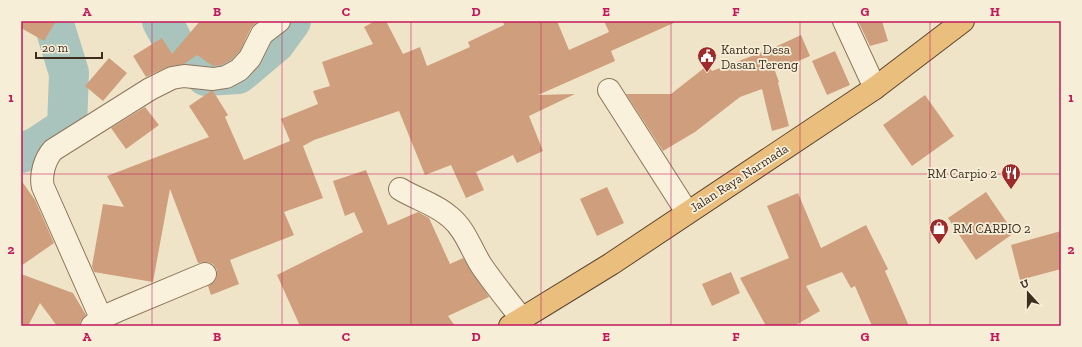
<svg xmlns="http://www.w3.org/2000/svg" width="1082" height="347" font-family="'Zilla Slab',serif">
	<rect width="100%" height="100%" fill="#f0e4c8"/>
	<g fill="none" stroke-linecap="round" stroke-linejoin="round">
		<path stroke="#a9c4bc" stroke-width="40" d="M162,21L178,51L206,76L238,74L275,43L291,21
			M21,153L37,147L67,127L69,73L53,21"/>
	</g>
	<path fill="#cf9f7d" d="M21,21H56L44,41L21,28Z
		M200,21H258L251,28L240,51L231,60L222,65L213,66L197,55L184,64L167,67L146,77L133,56L162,38L172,54Z
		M375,21H386L403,54L420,47L427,66L470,47L468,42L504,25L503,21H557L569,50L609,32L604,21H678L611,51L615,61L538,95L575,94L529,116L543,151L517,163L513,155L476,172L484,190L466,198L451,165L425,175L399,111L314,140L303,146L323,198L284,212L294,235L230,260L239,284L211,295L208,286L215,281L217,275V270L213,264L207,262L198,263L170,189L153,282L94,272L92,266L103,204L124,207L107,176L209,137L189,106L211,91H213L228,115L225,117L244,160L290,141L281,119L318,104L313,91L330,86L322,62L373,44L364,27Z
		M858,21H882L888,41L870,46Z
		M801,35L810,56L775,71L779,82L778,83L789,126L772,131L762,89L740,97L695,132L663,151L626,94H671L708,65L712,71L773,48Z
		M835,51L850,85L827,95L812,61Z
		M109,58L127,73L103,101L85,86Z
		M925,95L954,136L912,166L883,125Z
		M145,107L159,125L126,149L111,128Z
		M366,170L388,225L418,212L429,218L450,264L463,258L489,297L448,316L455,326H300L277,275L363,232L354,212L345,216L333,181Z
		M21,180L35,200L54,243L21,266Z
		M607,187L624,223L597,236L580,199Z
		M986,192L1014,233L976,260L948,218Z
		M798,193L821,248L866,225L888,269L885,271L909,326H872L855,286L851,288L842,272L806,286L820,311L794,326H766L740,278L789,258L767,206Z
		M1061,231V269L1020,280L1011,245Z
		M731,272L740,293L712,306L702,284Z
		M21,274L73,293L86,315L80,322V326H57L40,303L28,326H21Z"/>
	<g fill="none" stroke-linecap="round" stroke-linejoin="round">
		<g stroke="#8d765c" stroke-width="24">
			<path id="minor" d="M844,21L875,88
				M609,90L687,212
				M400,189C416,199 436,204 450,217C465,229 471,249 481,265C494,284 508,301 522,319
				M101,318L43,187C40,175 45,159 53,150L150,89L172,78L184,76L213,79L226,77L239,70L250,58L262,34L279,21
				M92,326L101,318L119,310L205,274"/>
		</g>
		<g stroke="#5b4430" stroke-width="24">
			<path id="trunk" d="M510,326L611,264L875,88L963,21"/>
		</g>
		<use href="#minor" stroke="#faf1dc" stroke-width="22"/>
		<use href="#trunk" stroke="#eabe7c" stroke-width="22"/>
	</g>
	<path fill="none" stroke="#c2185b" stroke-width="1" stroke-opacity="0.55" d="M152,21V326M282,21V326M411,21V326M541,21V326M671,21V326M800,21V326M930,21V326M21,174H1061"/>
	<defs>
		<g id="civic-pin" transform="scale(1)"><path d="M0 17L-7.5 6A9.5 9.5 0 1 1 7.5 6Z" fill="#9e2a2b" stroke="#f7eed8"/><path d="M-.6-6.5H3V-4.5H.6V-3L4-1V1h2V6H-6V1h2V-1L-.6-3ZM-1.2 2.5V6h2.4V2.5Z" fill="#fff"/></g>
		<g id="restaurant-pin" transform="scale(1)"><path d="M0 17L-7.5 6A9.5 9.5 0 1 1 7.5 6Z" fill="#9e2a2b" stroke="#f7eed8"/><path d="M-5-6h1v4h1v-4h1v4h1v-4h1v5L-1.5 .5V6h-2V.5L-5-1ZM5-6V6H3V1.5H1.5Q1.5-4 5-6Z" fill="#fff"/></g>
		<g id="shop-pin" transform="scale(1)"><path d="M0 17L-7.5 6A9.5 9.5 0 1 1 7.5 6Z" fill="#9e2a2b" stroke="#f7eed8"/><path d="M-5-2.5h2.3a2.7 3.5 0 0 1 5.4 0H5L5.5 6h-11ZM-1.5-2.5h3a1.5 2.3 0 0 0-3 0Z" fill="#fff"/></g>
	</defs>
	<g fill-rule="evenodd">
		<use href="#civic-pin" x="707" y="56"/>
		<use href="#restaurant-pin" x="1011" y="173"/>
		<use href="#shop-pin" x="939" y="228"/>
	</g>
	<g text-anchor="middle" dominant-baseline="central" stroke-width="3.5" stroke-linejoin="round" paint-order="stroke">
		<g font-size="13" fill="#3d2e20" stroke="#f7eed8" text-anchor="start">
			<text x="721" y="49">Kantor Desa<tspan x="721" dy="15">Dasan Tereng</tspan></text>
			<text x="997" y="173" text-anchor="end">RM Carpio 2</text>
			<text x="953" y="228">RM CARPIO 2</text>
		</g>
		<g font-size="13" fill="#3d2e20" stroke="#f7eed8">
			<text transform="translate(739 178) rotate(-33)">Jalan Raya Narmada</text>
		</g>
	</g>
	<rect width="1082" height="347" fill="none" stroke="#f7eed8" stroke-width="44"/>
	<g transform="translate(1028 293) rotate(339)" stroke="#f7eed8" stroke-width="3" paint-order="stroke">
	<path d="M0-3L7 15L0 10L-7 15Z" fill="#3d2e20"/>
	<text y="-6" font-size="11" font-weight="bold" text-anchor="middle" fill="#3d2e20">U</text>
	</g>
	<path d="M36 52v6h66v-6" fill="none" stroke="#3d2e20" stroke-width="2"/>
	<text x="42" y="52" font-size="12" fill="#3d2e20" stroke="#f7eed8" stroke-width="3" paint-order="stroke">20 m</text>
	<rect x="22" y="22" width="1038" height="303" fill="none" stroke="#c2185b" stroke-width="1.5"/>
	<g font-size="13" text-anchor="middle" font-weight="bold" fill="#c2185b">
		<text x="87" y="16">A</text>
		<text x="217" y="16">B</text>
		<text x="346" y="16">C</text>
		<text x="476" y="16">D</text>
		<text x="606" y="16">E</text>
		<text x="736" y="16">F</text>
		<text x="865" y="16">G</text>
		<text x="995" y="16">H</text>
		<text x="11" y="102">1</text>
		<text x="1071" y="102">1</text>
		<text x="11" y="254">2</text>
		<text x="1071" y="254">2</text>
		<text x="87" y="341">A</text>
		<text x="217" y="341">B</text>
		<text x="346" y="341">C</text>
		<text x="476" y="341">D</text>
		<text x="606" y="341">E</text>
		<text x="736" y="341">F</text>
		<text x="865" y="341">G</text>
		<text x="995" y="341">H</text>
	</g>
</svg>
